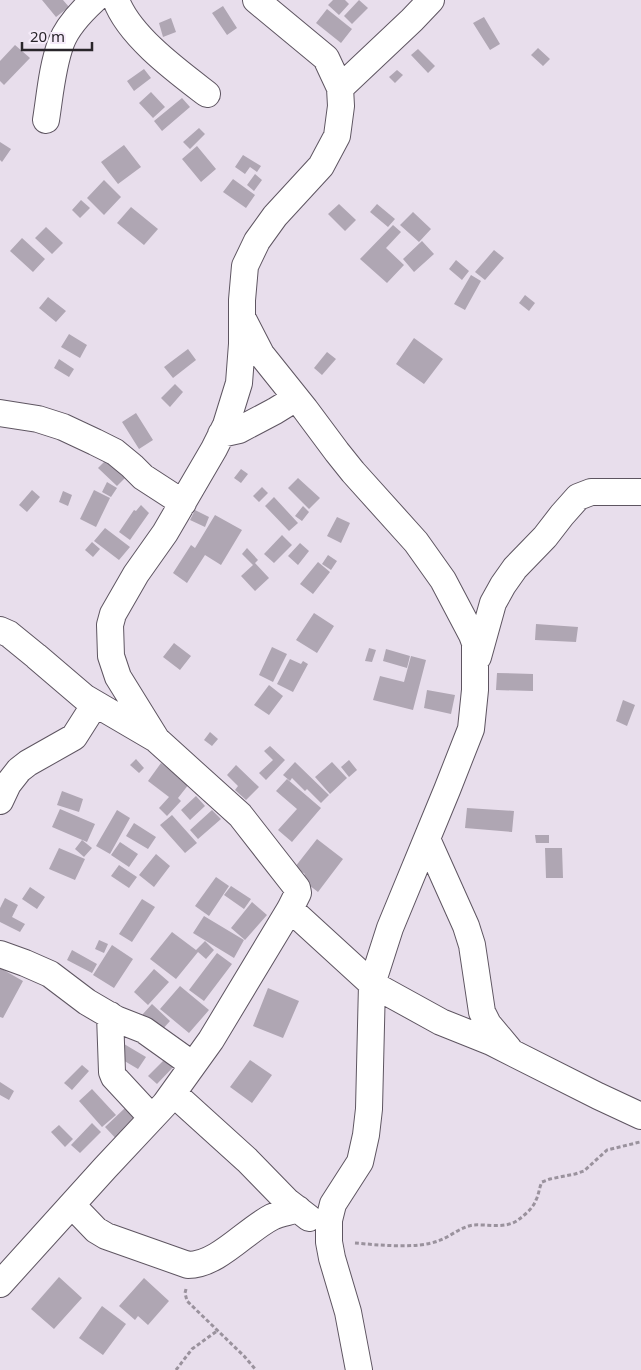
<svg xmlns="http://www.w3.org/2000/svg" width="641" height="1370" font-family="'Noto Sans',sans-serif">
	<rect width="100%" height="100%" fill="#e8deec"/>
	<path fill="#afa6b3" d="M42,0H63L69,7L56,17Z
		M333,0H345L349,4L339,15L328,5Z
		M359,0L368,8L352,24L344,16Z
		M223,6L237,28L227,35L212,13Z
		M327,9L352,29L341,43L316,23Z
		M484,17L500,44L490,50L473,23Z
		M171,18L176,32L163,37L159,23Z
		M15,45L30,58L4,85L0,81V61Z
		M538,48L550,59L543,66L531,55Z
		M418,49L435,66L428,73L411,55Z
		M144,69L151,78L134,91L127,81Z
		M397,70L403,75L395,83L389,77Z
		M151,92L165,107L153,118L139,103Z
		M182,98L190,107L162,131L154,121Z
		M199,128L205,134L190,149L183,142Z
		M0,142L11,149L2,162L0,160Z
		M124,145L141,167L118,184L101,162Z
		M197,146L216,169L201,182L182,159Z
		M243,155L261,166L257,172L250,167L245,174L235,167Z
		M255,174L262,180L254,191L247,185Z
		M233,179L255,195L246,208L223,192Z
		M104,180L121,197L104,215L87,198Z
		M81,200L90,208L80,218L72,210Z
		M339,204L356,220L345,231L328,214Z
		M377,204L395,219L388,227L370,212Z
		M131,207L158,229L144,245L117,223Z
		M413,212L431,229L419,242L400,225Z
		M393,225L401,232L386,248L404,265L387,283L360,259Z
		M46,227L63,243L52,254L35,238Z
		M22,238L45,259L33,272L10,251Z
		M422,241L434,254L414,272L403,259Z
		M494,250L504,258L485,280L475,272Z
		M456,260L469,271L462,280L449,269Z
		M471,275L481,281L465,310L454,304Z
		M525,295L535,303L529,311L519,303Z
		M48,297L66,311L56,322L39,308Z
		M69,334L87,345L80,358L61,347Z
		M414,338L443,359L424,384L396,364Z
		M188,349L196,360L173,378L164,367Z
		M327,352L336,359L322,375L314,368Z
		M59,359L74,369L69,377L54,368Z
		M175,384L183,392L170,407L161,398Z
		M136,413L153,440L139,449L122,422Z
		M106,460L125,478L117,486L98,468Z
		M241,469L248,474L241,483L234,478Z
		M298,478L320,498L309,509L288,488Z
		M107,482L117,488L111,497L102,492Z
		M262,487L268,493L259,502L253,496Z
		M32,490L40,497L27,512L19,505Z
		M94,490L110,498L96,527L80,519Z
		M63,491L72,495L68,506L59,502Z
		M274,497L298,523L289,531L265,506Z
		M141,505L149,513L130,540L119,532L134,510L136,511Z
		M303,506L309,512L302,521L295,516Z
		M195,510L209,517L205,527L190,520Z
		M215,515L242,530L221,565L205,555L187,583L173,573L191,545L195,548Z
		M337,517L350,523L341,543L327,536Z
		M105,528L130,547L119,560L94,541Z
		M282,535L292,545L274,563L264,554Z
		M92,542L100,549L93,557L85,550Z
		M300,543L309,551L298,565L288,556Z
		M247,548L258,560L255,563L269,578L255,591L241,576L253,565L242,554Z
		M328,555L337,561L331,570L322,564Z
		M318,562L330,572L313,594L300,584Z
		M314,613L334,626L317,653L296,640Z
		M536,624L578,627L576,642L535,640Z
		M174,643L191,656L180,670L163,657Z
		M272,647L287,654L273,682L259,675Z
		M369,648L376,650L372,662L365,661Z
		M386,649L410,656L407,668L383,661Z
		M411,656L426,660L413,710L373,700L380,676L404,682Z
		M290,659L301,664L303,661L308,664L293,692L277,684Z
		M497,673L533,674V691L496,690Z
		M269,685L283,696L269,715L254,705Z
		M427,690L455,695L451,714L424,708Z
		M623,700L635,705L627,726L616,721Z
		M210,732L218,739L212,746L204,740Z
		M270,746L285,760L266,780L259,773L273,760L264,751Z
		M136,759L144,768L139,773L130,765Z
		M349,760L357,770L349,777L341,767Z
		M295,762L329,795L321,803L307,789L305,791L292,778L290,781L283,775Z
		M332,762L347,778L330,794L315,777Z
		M161,763L189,784L178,798L181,801L167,816L159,808L169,797L148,781Z
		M236,765L259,787L246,800L235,790L238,786L227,775Z
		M287,779L321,808L292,842L278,830L297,809L276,791Z
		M62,791L83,799L79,812L57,805Z
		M196,796L205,806L190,820L181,810Z
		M467,808L514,811L512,832L465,828Z
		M60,809L95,824L87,842L52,827Z
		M117,810L130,818L110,854L96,846Z
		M212,810L221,819L198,839L190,830Z
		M172,815L197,843L185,853L160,825Z
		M134,823L156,837L148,849L126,836Z
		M535,835H549V843H536Z
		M317,839L343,859L318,892L301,879L305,874L295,867Z
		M82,840L92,848L84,857L75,849Z
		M120,842L138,854L129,867L111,855Z
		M59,848L85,859L75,880L49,869Z
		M545,848H562L563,878H546Z
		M156,854L170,866L154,887L139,875Z
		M119,865L137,877L129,888L111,876Z
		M216,877L229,886L209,916L195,906Z
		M231,886L251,899L244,909L224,895Z
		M30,887L45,897L37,909L22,899Z
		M5,898L18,905L12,917L25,924L20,932L0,922V908Z
		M142,899L155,907L132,942L119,934Z
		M252,902L267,915L245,940L231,928Z
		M204,916L244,940L234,958L193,933Z
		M172,932L196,950L205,941L214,950L206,959L198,952L176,979L150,959Z
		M99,940L108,944L104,953L95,949Z
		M112,945L133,959L114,988L93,975Z
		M72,950L97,964L92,973L67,960Z
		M217,953L232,964L204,1001L189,990Z
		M0,968L23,981L3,1018L0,1017Z
		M154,969L169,982L148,1005L134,992Z
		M180,986L209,1010L189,1033L160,1009Z
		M268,988L299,1001L283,1038L253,1026Z
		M152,1004L170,1021L161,1031L142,1015Z
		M119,1041L146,1057L138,1069L111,1053Z
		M169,1055L177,1063L157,1084L148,1076Z
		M250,1060L272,1075L252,1103L230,1087Z
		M82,1065L89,1071L72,1090L64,1083Z
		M0,1082L14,1091L9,1100L0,1095Z
		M92,1089L116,1115L102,1127L79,1101Z
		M125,1108L141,1125L121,1144L105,1127Z
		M92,1123L101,1132L80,1153L71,1145Z
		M59,1125L73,1139L65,1147L51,1132Z
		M59,1277L82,1298L54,1329L31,1309Z
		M144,1278L169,1301L148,1325L138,1316L135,1320L119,1306Z
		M102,1306L126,1324L103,1355L79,1338Z"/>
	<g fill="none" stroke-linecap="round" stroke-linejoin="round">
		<g stroke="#5e5561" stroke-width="28">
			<path id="minor" d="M116,0C129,36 177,71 207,94
				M340,88L412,20L431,0
				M46,120C50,95 52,67 61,43C67,27 81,12 94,0
				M244,321L261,354L305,409L337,452L353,472L416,542L443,580L472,635L475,643V690L471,729L447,790L390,928L372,984L369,1109L366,1135L360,1162L333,1204L329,1220V1242L332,1258L348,1312L359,1370
				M0,413L38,419L63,427L95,442L115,452L132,466L143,477L183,503
				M221,434L239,430L275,411L296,398
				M0,630L9,634L36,656L84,697L154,738
				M478,657L493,603L503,585L515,568L545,537L562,515L578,497L591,492H641
				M0,801L8,784L19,770L28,763L74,737L95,704
				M427,839L466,926L472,945L482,1012L488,1024L509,1049
				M290,909L372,984L441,1022L491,1042L598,1096L641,1116
				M0,954L25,963L50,974L87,1002L116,1019L144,1030L193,1065
				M110,1015L112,1072L114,1077L152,1118
				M173,1093L247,1160L287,1201L309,1218
				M72,1205L96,1230L106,1236L188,1265C218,1265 246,1230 272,1217C280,1213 290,1212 298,1209
				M0,1284L105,1168L165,1104L211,1040L290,909L298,893L297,888L240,815L157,740L118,677L111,656L110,625L113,614L136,574L165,533L214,449L226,425L239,383L242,344V300L245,266L257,241L275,216L321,166L337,136L341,106L340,88L326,58L256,0"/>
		</g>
		<path stroke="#9a929d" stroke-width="3" stroke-dasharray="4 2.5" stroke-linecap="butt" d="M355,1243C378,1245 417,1249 438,1241C450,1237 460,1227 473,1225C487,1224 506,1229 518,1220C525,1215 533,1208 536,1200C539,1194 539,1188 542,1182L550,1179L575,1174L584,1171L607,1150L640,1142
			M186,1289L185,1293L187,1301L244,1356L256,1370
			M176,1370L192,1349L217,1331"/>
		<use href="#minor" stroke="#fff" stroke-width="26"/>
	</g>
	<path d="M22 42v8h70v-8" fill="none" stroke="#29252a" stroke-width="2.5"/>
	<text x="30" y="42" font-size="15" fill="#29252a" stroke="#f5ebf9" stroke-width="4" paint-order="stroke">20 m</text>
</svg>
